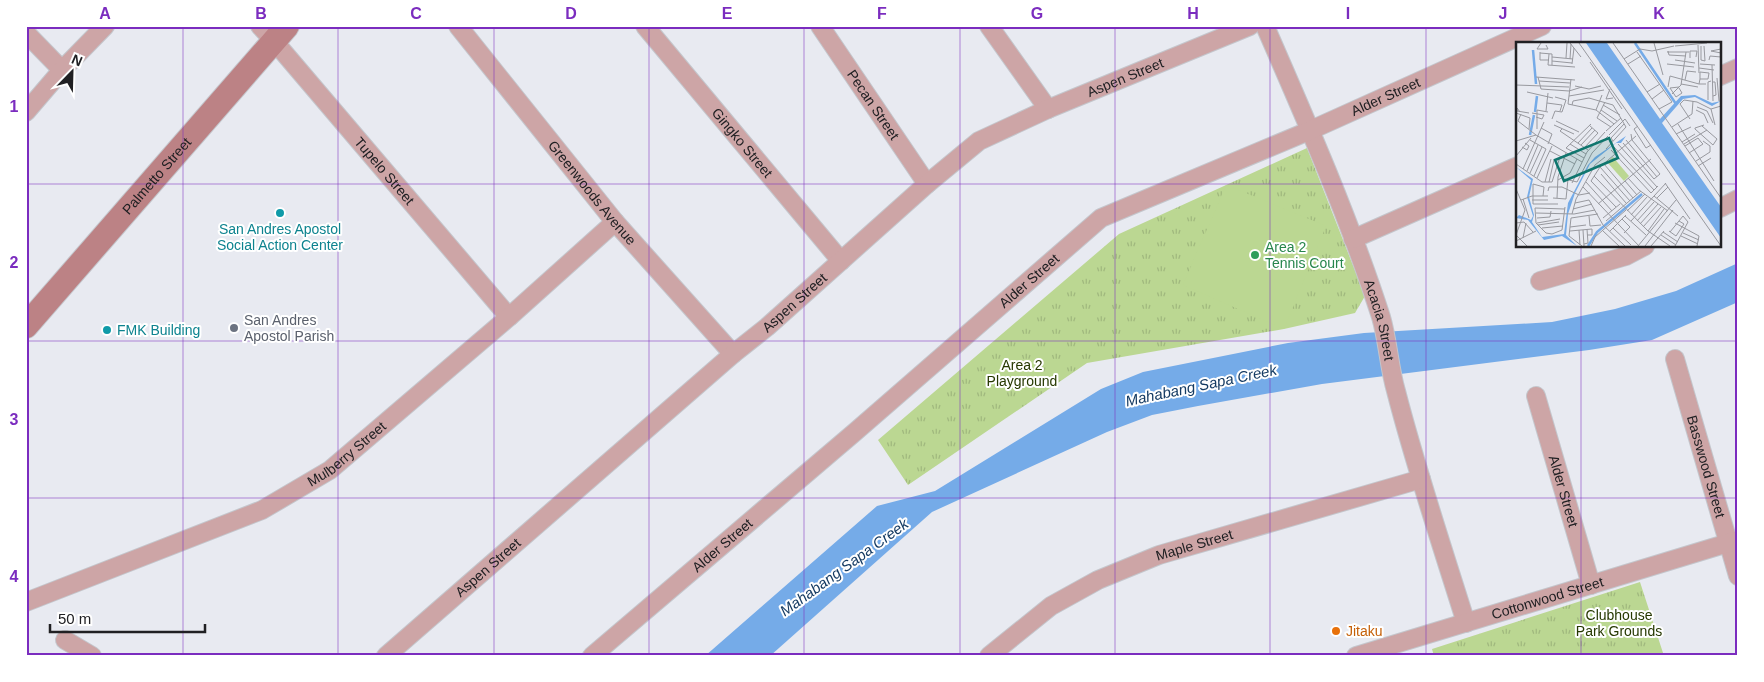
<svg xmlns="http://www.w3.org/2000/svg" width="1764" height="682" font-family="Helvetica,sans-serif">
	<defs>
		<pattern id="grass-tufts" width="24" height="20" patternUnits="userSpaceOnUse" patternTransform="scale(1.25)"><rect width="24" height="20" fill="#bbd792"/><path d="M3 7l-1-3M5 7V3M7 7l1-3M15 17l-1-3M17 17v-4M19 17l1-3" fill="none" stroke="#a0b87e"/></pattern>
	</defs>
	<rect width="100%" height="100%" fill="#e8eaf1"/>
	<path fill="url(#grass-tufts)" d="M1307,148L1365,296L1355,313L1284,329L1087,363L908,485L878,440L1119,234Z
		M1640,582L1664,656H1434L1432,649Z"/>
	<path fill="#bbd792" d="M1226,185L1326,226L1284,329L1183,285Z"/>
	<path fill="#75abe8" d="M1738,263V302L1652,340L1589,350L1322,384L1198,406L1152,415L1107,432L932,512L770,656H705L877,506L935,491L1101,389L1143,372L1288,343L1364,333L1552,322L1615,309L1676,291Z"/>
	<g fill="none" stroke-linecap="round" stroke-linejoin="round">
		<g stroke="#c4c6cc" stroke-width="20">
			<g id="street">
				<path id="s1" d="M260,26L274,41L509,317"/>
				<path id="s2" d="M458,26L615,222L733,354"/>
				<path id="s3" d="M645,26L841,261"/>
				<path id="s4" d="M820,26L927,184"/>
				<path d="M989,26L1048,109"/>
				<path id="s5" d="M1265,26C1307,122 1349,218 1381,317C1388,341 1389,367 1396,391C1416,469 1442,546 1466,623"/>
				<path d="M26,33L62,70"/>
				<path d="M1720,76L1738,68"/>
				<path d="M26,112L62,70L105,26"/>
				<path d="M1720,208L1738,199"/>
				<path d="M1353,239L1518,166"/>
				<path d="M1540,281L1626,256L1645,246"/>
				<path id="s6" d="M1675,359L1738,576"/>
				<path id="s7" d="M1536,396L1591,585"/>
				<path id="s8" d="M26,602L262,510L330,470L509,317L615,222"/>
				<path d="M65,640L92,656"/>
				<path id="s9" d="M386,656L733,354L767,327L927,184L979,141L1048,109L1250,26"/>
				<path id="s10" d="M592,656L855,432L1101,218L1311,130L1542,26"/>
				<path id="s11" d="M989,656L1051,606L1098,580L1159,555L1421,479"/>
				<path id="s12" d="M1356,656L1738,540"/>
			</g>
		</g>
		<g stroke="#c4c6cc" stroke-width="26">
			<g id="secondary">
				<path id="s13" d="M26,326L287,26"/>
			</g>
		</g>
		<use href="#street" stroke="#cda5a6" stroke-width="18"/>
		<use href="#secondary" stroke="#bc8285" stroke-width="24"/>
	</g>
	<path fill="none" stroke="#7b2cbf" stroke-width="1" stroke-opacity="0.55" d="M183,26V656M338,26V656M494,26V656M649,26V656M804,26V656M960,26V656M1115,26V656M1270,26V656M1426,26V656M1581,26V44M26,184H1518M1720,184H1738M1581,246V656M26,341H1738M26,498H1738"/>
	<g fill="#0f9aa8" stroke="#fff" stroke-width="2">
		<circle cx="280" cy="213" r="5"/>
		<circle cx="107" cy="330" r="5"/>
	</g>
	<circle fill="#2e9e5b" stroke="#fff" stroke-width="2" cx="1255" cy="255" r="5"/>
	<circle fill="#6b7280" stroke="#fff" stroke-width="2" cx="234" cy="328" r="5"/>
	<circle fill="#e8710a" stroke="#fff" stroke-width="2" cx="1336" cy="631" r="5"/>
	<g text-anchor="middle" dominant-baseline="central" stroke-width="4" stroke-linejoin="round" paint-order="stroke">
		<g font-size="14" fill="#202023" stroke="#fff">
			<text stroke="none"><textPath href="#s9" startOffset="945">Aspen Street</textPath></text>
			<text stroke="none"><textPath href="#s10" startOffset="981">Alder Street</textPath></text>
			<text stroke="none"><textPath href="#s4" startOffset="95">Pecan Street</textPath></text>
			<text stroke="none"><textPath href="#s3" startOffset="152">Gingko Street</textPath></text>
			<text stroke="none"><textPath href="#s1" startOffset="191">Tupelo Street</textPath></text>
			<text stroke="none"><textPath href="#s13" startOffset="199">Palmetto Street</textPath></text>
			<text stroke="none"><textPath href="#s2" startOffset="214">Greenwoods Avenue</textPath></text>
			<text stroke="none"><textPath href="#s10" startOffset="576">Alder Street</textPath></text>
			<text stroke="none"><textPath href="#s9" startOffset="540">Aspen Street</textPath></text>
			<text stroke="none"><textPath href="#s5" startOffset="316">Acacia Street</textPath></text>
			<text stroke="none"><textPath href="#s8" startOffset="355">Mulberry Street</textPath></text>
			<text stroke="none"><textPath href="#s6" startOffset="112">Basswood Street</textPath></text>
			<text stroke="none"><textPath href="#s7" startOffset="99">Alder Street</textPath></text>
			<text stroke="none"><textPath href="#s10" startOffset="171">Alder Street</textPath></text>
			<text stroke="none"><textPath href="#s11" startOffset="236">Maple Street</textPath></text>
			<text stroke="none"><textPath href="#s9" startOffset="135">Aspen Street</textPath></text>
			<text stroke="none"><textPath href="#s12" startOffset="200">Cottonwood Street</textPath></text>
		</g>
		<g font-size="14" fill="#0d838f" stroke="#fff">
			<text x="280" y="229">San Andres Apostol<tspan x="280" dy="16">Social Action Center</tspan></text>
			<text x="117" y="330" text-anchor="start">FMK Building</text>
		</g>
		<g font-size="14" fill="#27864d" stroke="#fff" text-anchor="start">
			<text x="1265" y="247">Area 2<tspan x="1265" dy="16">Tennis Court</tspan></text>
		</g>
		<g font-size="14" fill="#5b616d" stroke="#fff" text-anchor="start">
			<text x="244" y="320">San Andres<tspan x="244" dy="16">Apostol Parish</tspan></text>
		</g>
		<g font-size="14" fill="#263800" stroke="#fff">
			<text x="1022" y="365">Area 2<tspan x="1022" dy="16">Playground</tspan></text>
			<text x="1619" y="615">Clubhouse<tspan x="1619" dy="16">Park Grounds</tspan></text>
		</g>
		<g font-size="14" fill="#c56008" stroke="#fff" text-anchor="start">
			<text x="1346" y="631">Jitaku</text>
		</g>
		<g font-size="15" font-style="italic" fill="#153b63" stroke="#fff">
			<text transform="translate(1201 385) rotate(-12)">Mahabang Sapa Creek</text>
			<text transform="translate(844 567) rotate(-36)">Mahabang Sapa Creek</text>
		</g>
	</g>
	<g transform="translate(1516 42)">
		<rect width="205" height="205" fill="#e8eaf1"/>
		<path d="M97,115L113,134L108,139L91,120Z" fill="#bbd792"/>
		<path d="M70,1H91L144,77L165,54L179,53L196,61L205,59L196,64L179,55L167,57L146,81L205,165V196ZM110,94L105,101H100L74,122L59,151L52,172L50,193L61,204L46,194L28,198L12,178L0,176L3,173L15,178L17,174L11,155L15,138L0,125L17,137L13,155L18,173L16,180L26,195L48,192L52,161L72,123L79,115Z" fill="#75abe8"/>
		<path fill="none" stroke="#75abe8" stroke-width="2.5" d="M119,1L160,62M17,8L20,42M19,70L21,54M14,93L18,73M72,204L81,190L126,152"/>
		<path fill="none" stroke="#98999f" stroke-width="1" d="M25,1L21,7H32L30,3M54,1L65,15M63,1L205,204M97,1L205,156M138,1L147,33M182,3L183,31M159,4L191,1M185,4V18L189,19L188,4M205,7L195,9L205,11M152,9L153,13L170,14M24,10V18H33M121,10L156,60L143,67M151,10H173M24,11L36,12V23M33,12L32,23L59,25M36,15L57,17M50,16L51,1M174,16V9H181L180,15M54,17L55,2M108,17L124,7L136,9L158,4M159,18L179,21M193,18L194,14L205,15M36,19L56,21M74,20L106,67M56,22L58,6M112,22L125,14M151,22L178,25M184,22L199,23M196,23L197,59M183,26L198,28M20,35L59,38M22,35L25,47L53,49L66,45M201,36L203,59M55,37L52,62L80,68L98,82M184,37H192L193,31L184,30V37L183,42H190M169,38L171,29L180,30M23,39L54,41M197,40H199L200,53L197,54M165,42L182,45M0,43L53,45M59,44L73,47L85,44M152,45L154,34L183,42M163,46L166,51L160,55L154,46L163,45M94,47L90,57L97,56M11,50L37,56M131,50L144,42M156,52L165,43L170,10M53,54L88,48M136,57L148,48M192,58V40L195,39M89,60L81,76L95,85M31,61L46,63L44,69M56,63L57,59L73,56L97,63L110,85L90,107M87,63L104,73M181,65L191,69L197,81M195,67L199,83M80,68L86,53M85,68L101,79M180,68L188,72L192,81M30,69L32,51M4,70L1,66V69L13,71M0,71L14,76L13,87M16,71L28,73L26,77L20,75M5,72L2,79L20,93M36,77L39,69L46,70L50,58L39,55M174,77L164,62L168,58L181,60L195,67L205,64M40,79L63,90M162,82L198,139M38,83L58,92M122,84L118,87L130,106L135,103M186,84L201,97L197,103L179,87V86L188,83M156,85L176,72L177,59M25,86L36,92L32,102M21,87V68L32,70M46,87L44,89L72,108M90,89L105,76M115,92L116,98L144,132M160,92L175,85M93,93L109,77L114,84M14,98L30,107L18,134M110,98L141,135M0,99L20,93L66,120M97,99L95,96L108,82M166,100L179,92M62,101L76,86M107,101L138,137L144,132M54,102L70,112M102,102L141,145M168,102L191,88M65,103L79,88M169,104L182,96L185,100L187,102L173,111M6,105L11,108L13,104L9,101M98,105L138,148M50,106L75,82M50,106L68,116M68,106L82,91L73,83M95,108L135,151L142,144M34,109L59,122M0,114L15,96M180,119L194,110V104L187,99M0,122L26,140H36L44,115M88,122L117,156M182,124L195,116M84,125L114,159M7,127L28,80M11,129L22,103M14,131L26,105M85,132L110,161M78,134L132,189L154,204M21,136L36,104M112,136L123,148L152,169M49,137L61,140L76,111L92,94M42,138L54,131L61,117M75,139L84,125L120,94M75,139L100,165M109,139L121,153M29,140L35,117M33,140L38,118M70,140L96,169M56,141L71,110L89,90M149,141L174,177M67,145L123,204M0,147L9,168L0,193L11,204M32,149L33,145H46L63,153L74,151M27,154L28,145L17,142V162H42M138,154L162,174M37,156L50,157L52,137M41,156L42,135L50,111M141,156L152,145M7,157L13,176M5,158L16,154H32M16,158H32M59,161L73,158L87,183L109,204M82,162L135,117M57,167L76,162M111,169L129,152M20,171L58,172L79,168M56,172L60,157L79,123L89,115M115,173L131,155M73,174L74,184L85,183M109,174L130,193M21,176L34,175L35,169M87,176L104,162M106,177L114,185L108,191M90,179L125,149M115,179L150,141M121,179L138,160M0,181L8,180L17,190M21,181L44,177M159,181L183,194L181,204M124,182L142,162M22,183L43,180M54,185L70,183M127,185L145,165M26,186L47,184M97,186L115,203M63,188L64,203M67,188L68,204M54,189L76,187V193H71M87,189L103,204M94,189L110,173M132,189L148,167M153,189L160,194L168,182L163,179M147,190L162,200M154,190L167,174M30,191L20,181L19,166L49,167M30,191L36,192L46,188L49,165M167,191L183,198M145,193L160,203M165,194L182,202M7,196L10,181M0,199L20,189M68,202L72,201L71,187M66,204L53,194L55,176L82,172M75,204L79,195L110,168M122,204L160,158M129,204L157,168M135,204L148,189M159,204L172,180L167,174"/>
		<path fill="#0f766e" fill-opacity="0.15" stroke="#0f766e" stroke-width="2.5" d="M93,96L102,116L48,139L39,118Z"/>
		<rect width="205" height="205" fill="none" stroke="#202023" stroke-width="2.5"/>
	</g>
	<rect width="1764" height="682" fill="none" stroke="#ffffff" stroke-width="55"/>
	<g transform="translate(72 72) rotate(23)" stroke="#ffffff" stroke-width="4" paint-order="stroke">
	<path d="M0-4L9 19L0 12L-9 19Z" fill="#202023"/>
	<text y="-8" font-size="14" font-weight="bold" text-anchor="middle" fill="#202023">N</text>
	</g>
	<path d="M50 624v8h155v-8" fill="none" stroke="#202023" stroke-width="2.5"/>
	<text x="58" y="624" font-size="15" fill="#202023" stroke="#ffffff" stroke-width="4" paint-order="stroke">50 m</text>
	<rect x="28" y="28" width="1708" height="626" fill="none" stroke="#7b2cbf" stroke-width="2"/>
	<g font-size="16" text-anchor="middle" font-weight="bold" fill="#7b2cbf">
		<text x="105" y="19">A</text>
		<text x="261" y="19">B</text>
		<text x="416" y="19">C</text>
		<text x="571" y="19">D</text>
		<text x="727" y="19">E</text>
		<text x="882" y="19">F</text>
		<text x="1037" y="19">G</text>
		<text x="1193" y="19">H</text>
		<text x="1348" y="19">I</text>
		<text x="1503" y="19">J</text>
		<text x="1659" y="19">K</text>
		<text x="14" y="112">1</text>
		<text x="14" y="268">2</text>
		<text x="14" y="425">3</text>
		<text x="14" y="582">4</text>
	</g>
</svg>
